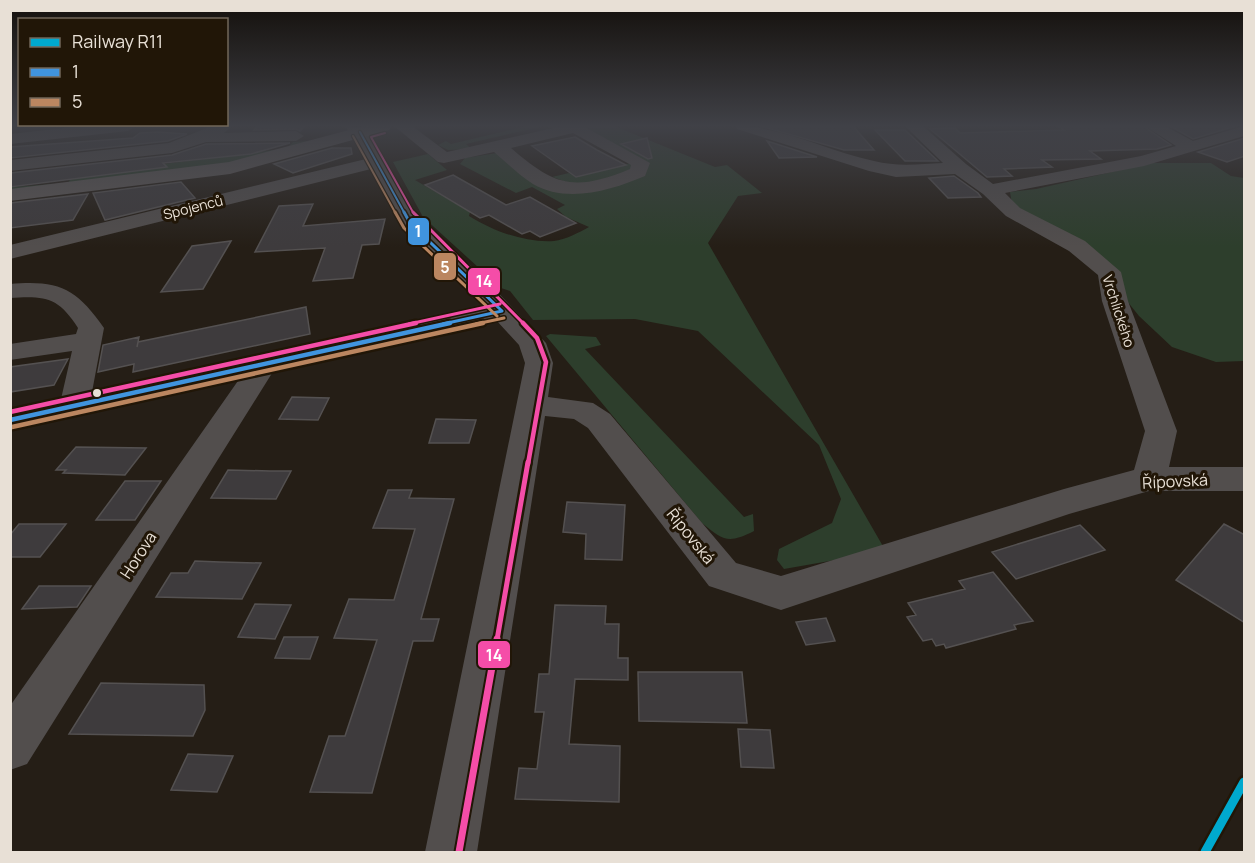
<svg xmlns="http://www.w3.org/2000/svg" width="1255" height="863" font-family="Manrope,sans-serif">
	<rect width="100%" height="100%" fill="#251e16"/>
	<path fill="#2d3e2c" d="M527,126H558L555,129L544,126L466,144L472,149L448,150L438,145L446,141L451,144Z
		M582,126H614L715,167L727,165L762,193L738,196L708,243L884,548L858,556L784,569L777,560L779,549L832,523L841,499L819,445L698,331L635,319L533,320L510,291L501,288L423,217L393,162L428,154L447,170L415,180L470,212L469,216C493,231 525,243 554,241C565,240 580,232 589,227L566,217L557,209L565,205L532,187L516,193L460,164L465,158L497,153L560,190L638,177L647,170L648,165L644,162Z
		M311,141L230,168L11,195L10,181L13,187L68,183L73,175L245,154L287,148L293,142Z
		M631,163L634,167C620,177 592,185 575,184C567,183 559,179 552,177L569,173L576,177Z
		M1152,163H1211L1231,176L1244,178V361L1216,362L1172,347L1139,316L1119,291L1012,204L1010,192L1036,189Z
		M550,334L596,337L601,345L585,349L744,517L753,514L754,531C728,544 724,541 702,523L546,336Z"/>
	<path fill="#3e3b3d" stroke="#545151" stroke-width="1.5" d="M258,126H305L300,131L296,129L254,130Z
		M760,126H853L874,150H844Z
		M1058,126H1143L1171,145L1157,149L1090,151L1101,159L1042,160L1052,167L1004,169L1012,176L987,177L930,129L955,128L960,133L1064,130Z
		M1170,126H1236L1193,139Z
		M875,130H905L938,161H905Z
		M158,132L187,134L168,141L10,158V147L133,138L140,133Z
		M575,137L597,150L626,165L576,177L532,146Z
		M647,138L652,158L648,159L621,144Z
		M1245,138V156L1227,162L1198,152Z
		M767,141L817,157L779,158Z
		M290,143L251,154L163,163L167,167L10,187V173L172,155L206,144Z
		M332,148H351L352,154L293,173L274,164Z
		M453,175L506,205L530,197L576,223L540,237L530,231L522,234L489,215L480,218L425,185Z
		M954,176L978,193L981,197L948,198L929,178Z
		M181,182L195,198L105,220L93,193Z
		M88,194L73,220L10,228V203Z
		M313,204L303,226L385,219L379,244L362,245L353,278L313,281L325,248L255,252L279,206Z
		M231,241L203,289L161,292L192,246Z
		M306,307L310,334L133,372L134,364L98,372L103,345L139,337L137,347L138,342Z
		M68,359L54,385L10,392V367Z
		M292,397L329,398L318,420L279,419Z
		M436,419L476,420L469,443H429Z
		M76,447L146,448L125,475L63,473L66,470H56Z
		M228,470L270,471H291L276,499L211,498Z
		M125,481H161L135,520H96Z
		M388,490H412L409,498L454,499L421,619H439L433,641H413L372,793L310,792L329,736H345L377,640L334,638L349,599L394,600L415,529L373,528Z
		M567,502L625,505L622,560L585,559L586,534L563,532Z
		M19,524H66L40,557H10V535Z
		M1224,524L1245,535V623L1176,580Z
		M1080,525L1105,550L1016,579L992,552Z
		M195,561L220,562L261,563L242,599L156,597L171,573H188Z
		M993,572L1033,621L1014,625L1016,629L946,648L944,644L936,646L932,639L923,641L907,617L916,615L908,603L965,589L959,581Z
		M39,586H91L77,607L22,609Z
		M255,604L291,605L275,639L238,637Z
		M555,605L606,606L605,624H619L618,658H628V680L575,679L569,744L620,746L619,802L515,799L519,768L537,769L544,712H535L539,674H549Z
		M826,618L835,641L806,645L796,622Z
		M284,637H318L310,659L275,658Z
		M638,672H742L747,723L639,721Z
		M101,683L204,685L205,710L193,736L69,734Z
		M738,729L770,730L774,768L741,767Z
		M188,754L233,756L217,792L171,790Z"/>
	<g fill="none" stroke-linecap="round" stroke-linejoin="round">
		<path fill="#524e4d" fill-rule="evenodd" d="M83,126H136L128,131L10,144V134Z
			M212,126H232L224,133L296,131L304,136L296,141L206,142L172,153L10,171V160L169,143Z
			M344,126L366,128L419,219L484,278L546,343L553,363L548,397L593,403L610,414L736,563L781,576L1064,489L1134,470L1145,431L1102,301L1098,275L1069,251L1006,216L983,194L955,174L896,177L869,171L737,129L735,126C783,126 827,151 874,161C897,167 920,164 943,163L905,126H923L966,164L993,184L1141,156L1176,146L1145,126H1165L1193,141L1244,126V136L1144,166L1005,193L1020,208L1085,241L1121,272L1128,301L1177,431L1169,467H1244V491H1149L1069,514L781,610L709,586L588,428L574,419L545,416L477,852H425L525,363L519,345L496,320L274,370L27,764L10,770V706L240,378L10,430V410L61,399L72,351L10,360V344L76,334L78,328C58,297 46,296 10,298V284C59,280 76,288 104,328L92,392L484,307L403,227L371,169L10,259V245L366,159L353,135Z
			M394,126H412L447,152L562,126H583L650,163L645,176C612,190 567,204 533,184C519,175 507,163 494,152L444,163L438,162ZM573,133L631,165L630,169C574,192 555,186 511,148Z"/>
		<path fill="#5d5857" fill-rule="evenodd" d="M364,126H392L389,130L230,174L10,201V189L229,162Z"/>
		<g stroke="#211607" stroke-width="4.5">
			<path id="bus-1-far2" d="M360,132L405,214"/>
		</g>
		<g stroke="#211607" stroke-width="6">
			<path id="bus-1-far1" d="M404,212L410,223L502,311
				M443,324L502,311"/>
		</g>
		<g stroke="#211607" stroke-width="9">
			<path id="bus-1" d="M10,420L450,323"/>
		</g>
		<g stroke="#211607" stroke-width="4.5">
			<path id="bus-2-far2" d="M353,136L396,214"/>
		</g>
		<g stroke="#211607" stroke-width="6">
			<path id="bus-2-far1" d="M395,212L404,228L497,316
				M476,324L504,318"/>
		</g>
		<g stroke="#211607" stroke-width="9">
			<path id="bus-2" d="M12,427L483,323"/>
		</g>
		<g stroke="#211607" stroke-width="4.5">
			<path id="bus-3-far4" d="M385,133L371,137L414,214"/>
		</g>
		<g stroke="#211607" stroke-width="6">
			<path id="bus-3-far3" d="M413,212L524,324
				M409,324L500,304"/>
		</g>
		<g stroke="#211607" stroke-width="9">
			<path id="bus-3-far2" d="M523,323L537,338L546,362L528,464
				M10,412L416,323"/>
		</g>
		<g stroke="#211607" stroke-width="10">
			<path id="bus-3-far1" d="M497,640L528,462"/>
		</g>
		<g stroke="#211607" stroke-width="11">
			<path id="bus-3" d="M459,852L497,639"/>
		</g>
		<use href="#bus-1-far2" stroke="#4094de" stroke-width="2"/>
		<use href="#bus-1-far1" stroke="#4094de" stroke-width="3"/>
		<use href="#bus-1" stroke="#4094de" stroke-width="4.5"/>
		<use href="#bus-2-far2" stroke="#bb8660" stroke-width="2"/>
		<use href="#bus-2-far1" stroke="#bb8660" stroke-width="3"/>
		<use href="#bus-2" stroke="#bb8660" stroke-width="4.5"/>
		<use href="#bus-3-far4" stroke="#f54da8" stroke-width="2"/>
		<use href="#bus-3-far3" stroke="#f54da8" stroke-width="3"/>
		<use href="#bus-3-far2" stroke="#f54da8" stroke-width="4.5"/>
		<use href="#bus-3-far1" stroke="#f54da8" stroke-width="5"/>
		<use href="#bus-3" stroke="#f54da8" stroke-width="7"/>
		<g stroke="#211607" stroke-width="14">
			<path id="rail-1" d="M1205,852L1244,782"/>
		</g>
		<use href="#rail-1" stroke="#00a9ce" stroke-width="9"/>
	</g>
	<linearGradient id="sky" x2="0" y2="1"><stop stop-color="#14100c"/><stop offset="0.51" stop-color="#404147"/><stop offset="1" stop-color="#404147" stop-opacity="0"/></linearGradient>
	<rect width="1255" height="247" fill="url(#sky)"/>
	<circle fill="#e8e0d6" stroke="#211607" stroke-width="2" cx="97" cy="393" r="5"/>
	<g text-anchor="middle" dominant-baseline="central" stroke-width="6" stroke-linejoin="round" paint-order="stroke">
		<g font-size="14" fill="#e8e0d6" stroke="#211607">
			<text transform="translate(193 207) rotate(-14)">Spojenců</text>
			<text transform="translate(1119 311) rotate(72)">Vrchlického</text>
		</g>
		<g font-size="16" fill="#e8e0d6" stroke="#211607">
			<text transform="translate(1175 481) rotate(-3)">Řípovská</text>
			<text transform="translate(691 536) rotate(51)">Řípovská</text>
			<text transform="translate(138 555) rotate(-57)">Horova</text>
		</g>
	</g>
	<g stroke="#211607" stroke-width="2">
		<rect x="407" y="217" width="23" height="29" rx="6" fill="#4094de"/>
		<rect x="433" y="252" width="24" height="29" rx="6" fill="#bb8660"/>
		<rect x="467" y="267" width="34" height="29" rx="6" fill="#f54da8"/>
		<rect x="477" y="640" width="34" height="29" rx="6" fill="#f54da8"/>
	</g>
	<g font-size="16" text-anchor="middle" font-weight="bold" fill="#fff">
		<text x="418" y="237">1</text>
		<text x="445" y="273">5</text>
		<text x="484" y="287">14</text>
		<text x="494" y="661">14</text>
	</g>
	<rect width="1255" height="863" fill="none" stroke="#e8e0d6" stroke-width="24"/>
	<rect x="18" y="18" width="210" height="108" fill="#211607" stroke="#71675a" stroke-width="1.5"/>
	<rect x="30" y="38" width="30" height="9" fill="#00a9ce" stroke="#71675a" stroke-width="1.5"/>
	<text x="72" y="48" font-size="18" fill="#e8e0d6">Railway R11</text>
	<rect x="30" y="68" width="30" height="9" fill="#4094de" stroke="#71675a" stroke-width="1.5"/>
	<text x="72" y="78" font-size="18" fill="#e8e0d6">1</text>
	<rect x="30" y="98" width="30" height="9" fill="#bb8660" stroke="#71675a" stroke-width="1.5"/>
	<text x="72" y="108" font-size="18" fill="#e8e0d6">5</text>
</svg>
